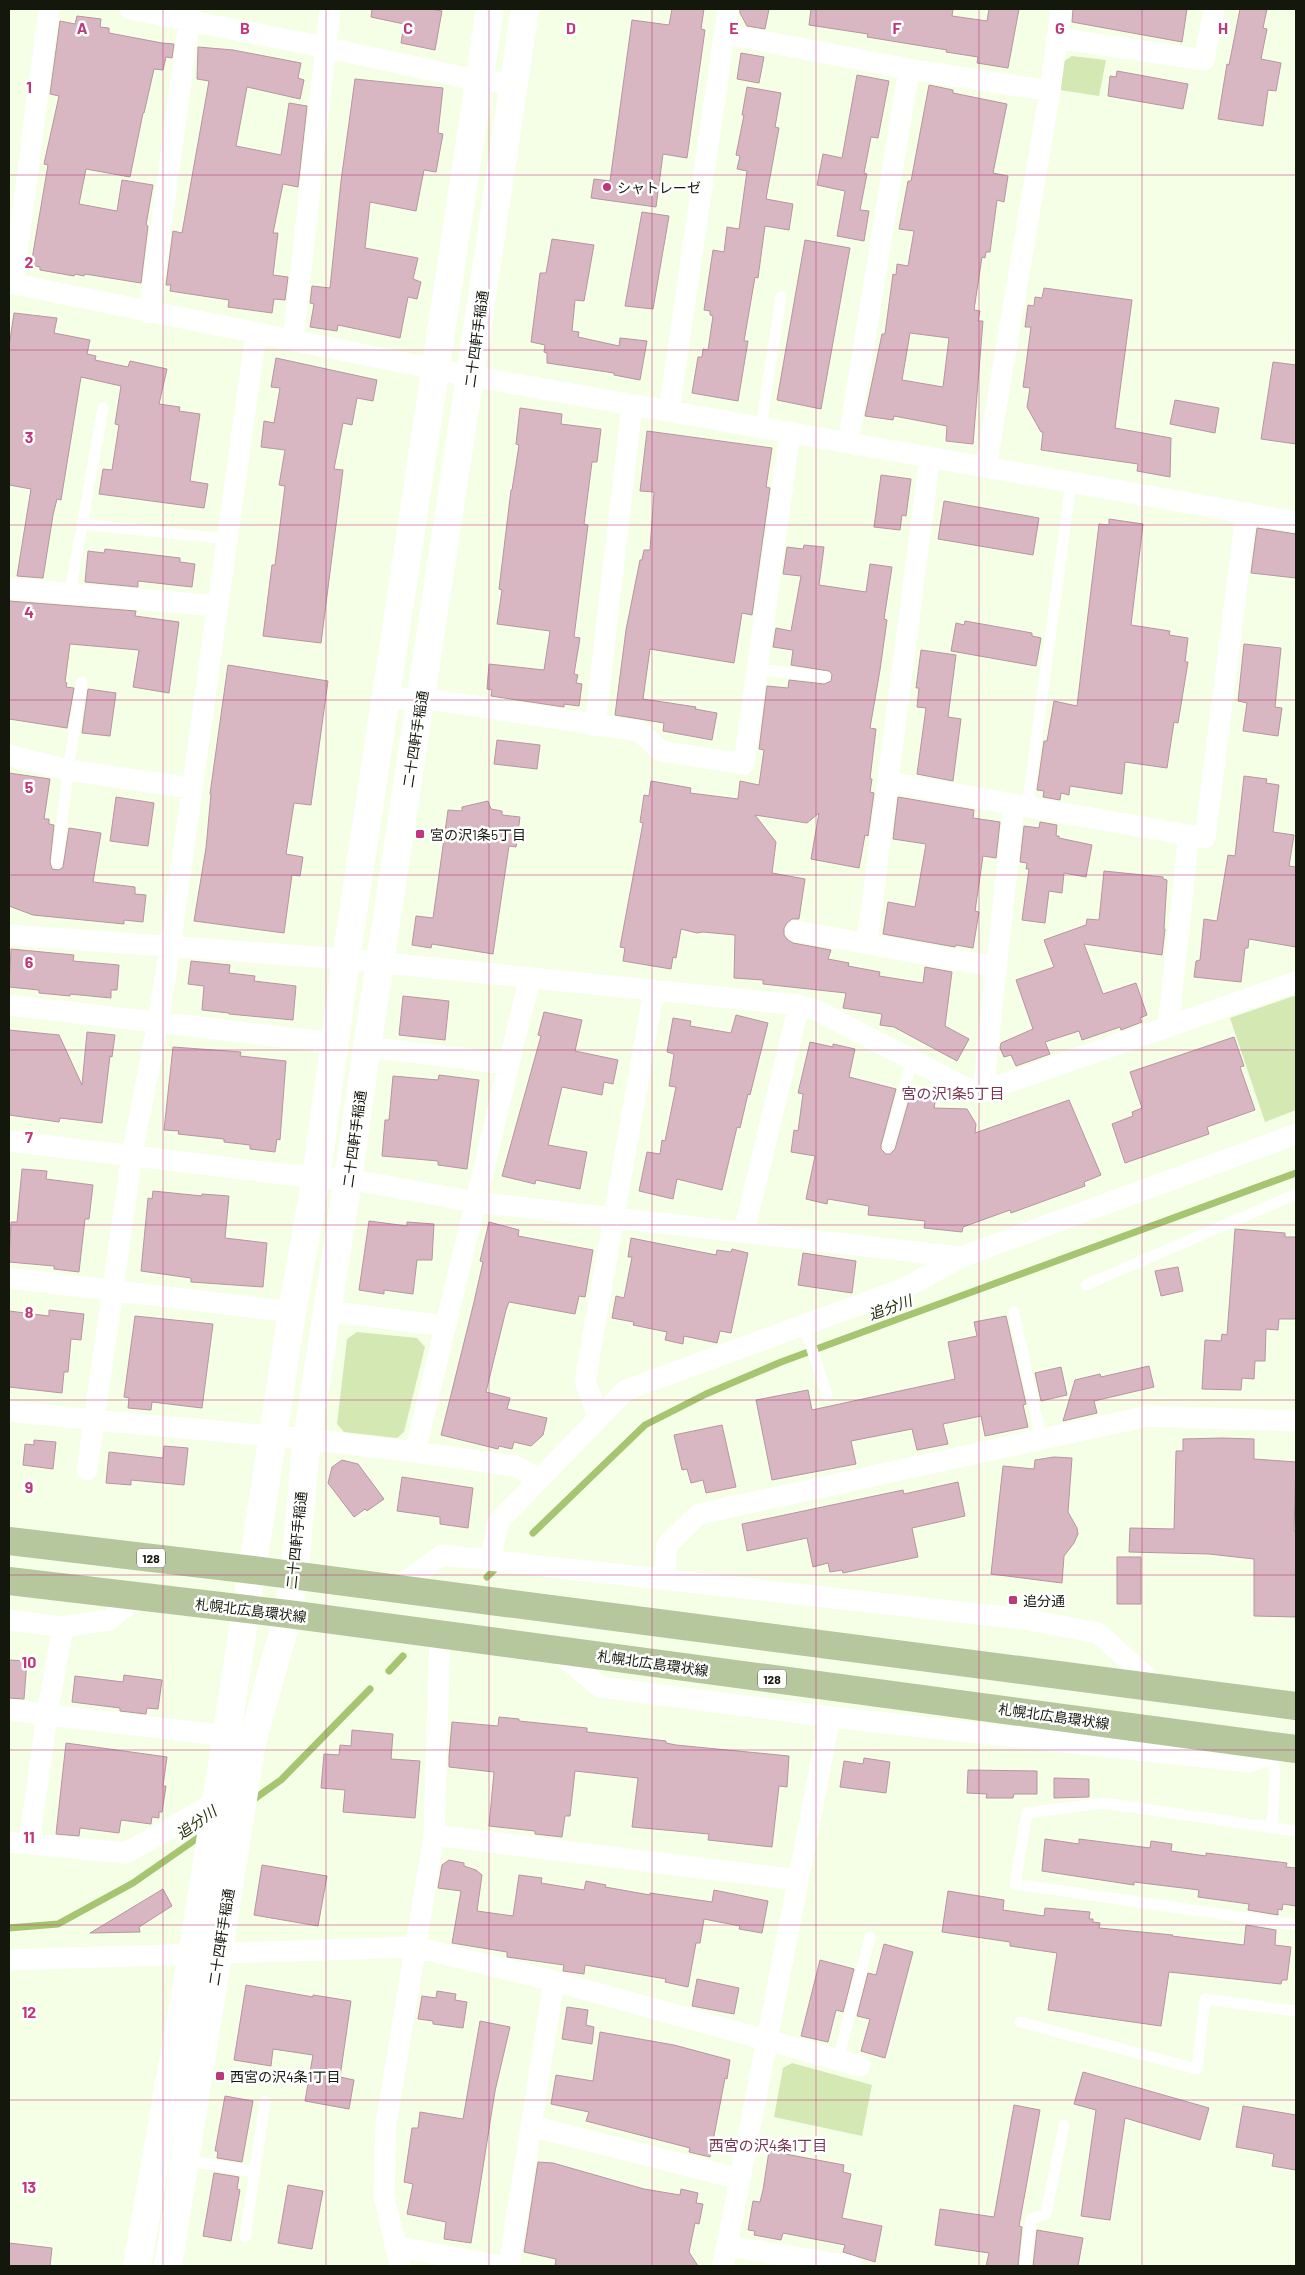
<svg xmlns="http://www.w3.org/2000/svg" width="1305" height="2275" font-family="Barlow,'Noto Sans JP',sans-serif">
	<rect width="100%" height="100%" fill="#f4ffe6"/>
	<path fill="#d4e8b4" d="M1072,56L1106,60L1099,96L1060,90L1063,62Z
		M1294,996L1296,997V1110L1265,1122L1230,1018Z
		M357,1332L417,1338L425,1347L404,1432L397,1438L344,1432L337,1424L347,1339Z
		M792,2063L872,2085L862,2136L774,2117L783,2068Z"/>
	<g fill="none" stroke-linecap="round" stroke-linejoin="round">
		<path stroke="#a6c570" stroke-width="7" d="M533,1533L645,1425L706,1394L781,1362L1296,1173
			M487,1577L495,1569
			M389,1671L403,1656
			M250,1802L281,1780L370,1689
			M9,1928L58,1924L133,1883L202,1835"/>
	</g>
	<path fill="#d8b6c2" stroke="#b795a1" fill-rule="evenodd" d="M372,9H431L442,11L435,50L401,43L404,24L371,17Z
		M672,9H704L701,29L705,30L687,158L663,154L656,207L591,198L594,179L610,181L632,20L669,25Z
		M740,9H769L765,29L747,26L740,13Z
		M811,9H953L952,16L987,21L989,9H1019L1008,68L977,63L978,57L946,52L947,50L867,37L868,34L809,25Z
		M1073,9H1187L1182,42L1072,22Z
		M1240,9H1267L1263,28L1267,29L1261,59L1281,63L1276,91L1268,90L1263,126L1218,119L1227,64L1229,65Z
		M77,16L101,19L100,27L109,28V33L162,43L174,44L172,58L166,57L163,70L154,69L144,113H143L130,177L86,169L79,204L117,211L122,180L153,185L146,225L148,226L141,283L85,274L84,276L75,274L74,276L40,270V267L31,265L48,165L44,164L59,96L50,94L60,21L75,24Z
		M198,47L233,50L301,63L298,78L304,80L300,99L247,87L236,146L281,155L289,103L307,106L298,187L283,184L273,233H278L273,275L288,277L285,300L274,299L272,313L228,307L229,300L170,291L171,285H166L173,231L182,233L209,81L197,79Z
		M741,53L764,57L759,83L737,79Z
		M1117,71L1188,84L1183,109L1108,96L1110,76L1116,77Z
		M857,75L889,81L878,138L871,137L864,173L867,174L860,210L869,211L864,241L837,236L845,191L817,185L823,154L842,158Z
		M355,79L443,88L438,133L443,134L436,172L424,170L416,211L370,202L365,248L418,258L413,279L421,282L417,299L408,297L400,338L338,325L337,331L310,327L314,304L310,303L312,286L330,288L341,181Z
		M929,85L953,90V93L1007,104L993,173L1008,176L1004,202L997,200L990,252H986L985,258L982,257L974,310L980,311L978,321H983L973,444L946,441L947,426L894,416L893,420L865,416L882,334H885L893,274L896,275L897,264L908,266L914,231L899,229L908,181H911ZM910,333L949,338L943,387L902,380Z
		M747,87L781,93L775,127L779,128L766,199L793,204L789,230L765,226L758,278L755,277L744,341H748L738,401L692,393L698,357H702L703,349L708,350L713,316L710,315V311L704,310L713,250L724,252L727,227L739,229L747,171L737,169L740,156L736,155L744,115H742Z
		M642,212L669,216L653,309L625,306Z
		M552,239L594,245L584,301L575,300L572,331L579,332L578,337L619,346L620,338L647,341L640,380L614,375V373L547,363V353L544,352L545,345L531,342L540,273H546Z
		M805,240L850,248L821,409L777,400Z
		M1044,288L1132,300L1115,428L1171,438L1170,477L1137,471L1138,464L1041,450L1043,432H1041L1027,407L1030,388L1023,387L1031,327H1025L1028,305L1034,306L1035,297L1042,298Z
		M14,313L57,318L54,333L90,340L87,354L96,356L95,360L128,367L130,361L167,369L159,404L180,407L179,411L200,414L190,481L208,484L204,508L99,494L103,469L112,470L119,425L115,424L121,386L81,377L61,500L57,499L53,515L43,578L17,576L31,489L9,485V347Z
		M276,358L377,380L373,401L357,398L352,425L343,423L334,469L343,470L321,643L263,636L272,565H275L285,486L279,485L285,450L261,447L264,421L274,423L280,388L271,387Z
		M1273,362L1296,365V444L1261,439Z
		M1175,400L1219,408L1215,433L1170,424Z
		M520,408L562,414L561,424L601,429L597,462H592L584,524L588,525L574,637L580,638L574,674L578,675L576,683L582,684L579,706L564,704V707L491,696L492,690L487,689L489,664L544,670L550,631L497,624L502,590L499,589L511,490H512L519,445L516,444Z
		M647,431L772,448L766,487L770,488L752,615L742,613L734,663L650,649L643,699L696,707L695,709L717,713L712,740L663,731L664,723L615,715L626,630L640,560H642L644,550H650L654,492L640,491Z
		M881,475L911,479L906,516L902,515L900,530L874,527Z
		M944,501L1039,518L1033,555L938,539Z
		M1109,519L1143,524L1131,625L1170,631L1169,635L1188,638L1185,662H1188L1178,723L1174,722L1167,768L1125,762L1122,794L1070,786L1069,795L1061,793L1060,800L1043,797L1044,791L1037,790L1044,741H1047L1054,701L1077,706L1099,524L1109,525Z
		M1257,528L1296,534V578L1251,573Z
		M804,545L824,547L819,585L866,592L870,564L892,567L884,619L887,620L880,670L870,728L876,729L870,779H872L870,792L874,793L868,836L865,835L859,868L811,859L819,813L807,823L755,815L776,842L772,873L805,879L799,919H792L787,923L784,928V935L788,940L793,943L831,950L828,959L849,963L848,966L880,972L879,976L923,983L925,967L952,972L945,1026L969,1039L957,1061L894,1027L880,1025L882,1014L843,1008L846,993L763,984V980L734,978L735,935L703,932L697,933L681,929L676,958L673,957L671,969L623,961L625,948L620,947L643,823L640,822L644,795L649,796L651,781L691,788L690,793L738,799L740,781L759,785L764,750L759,749L767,686L788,688L789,680L824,684L831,681L832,674L829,671L791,665L793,650L773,647L776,628L791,631L801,576L783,574L787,547L803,549Z
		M105,549L180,558V562L195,564L192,587L138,581V587L85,582L88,551L104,553Z
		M9,601L136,611L135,616L179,622L169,693L133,687L139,650L70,644L65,682L67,683L66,687L74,688L67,728L9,719Z
		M965,621L1032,633V636L1041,638L1036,666L951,651L956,623L964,625Z
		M1244,644L1281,648L1275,707L1282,708L1278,736L1243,731L1247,703L1238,701Z
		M921,650L956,655L948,717L961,719L953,781L917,774L926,708L917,707L919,688H916Z
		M228,665L328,681L311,805L294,803L286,854L303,857L300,876L292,875L284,933L194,921L206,848L211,794H210Z
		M88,689L116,693L110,736L82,733Z
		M497,740L540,745L537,769L494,764Z
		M9,773L50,779L44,819H49V824L54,825L50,862L52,869L59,870L63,867L69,828L101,833L93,882L135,887V894L146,895L143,922L124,920V924L33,915L9,906Z
		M1244,776L1267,779L1266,783L1279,785L1273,832L1294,835L1289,866L1296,867V947L1249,939L1248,948H1245L1241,982L1194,977L1196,961L1200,960L1204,919L1217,921L1228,855L1235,856Z
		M116,797L154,803L148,846L110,841Z
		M898,797L974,810L973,818L1000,822L996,858L983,856L975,911L979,912L973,948L956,945L955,947L883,934L888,902L915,907L926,844L893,839Z
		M488,801L491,809L502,811V815L520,817L516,847L509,846L493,954L432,944L431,948L412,945L416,916L433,918L448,810L462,811V807Z
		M1040,822L1057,825L1056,836H1059V838L1092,845L1086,877L1064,873L1062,893L1049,891L1045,923L1022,920L1029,869H1026L1027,863L1020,862L1024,826L1039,828Z
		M1104,871L1163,877V879L1167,880L1164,929H1165L1162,955L1084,944L1103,994L1136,983L1147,1015L1140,1018L1142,1022L1121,1030L1120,1027L1082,1040L1079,1031L1045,1042L1050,1054L1016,1066L1011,1055L1004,1057L1000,1048L1001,1043L1033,1029L1016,980L1054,967L1044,940L1086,925L1087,919L1099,920Z
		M11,949L74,955L73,961L119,965L117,990H111V998L70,994V996L39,993V990L9,987Z
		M191,961L230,965L229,973L255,976L254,981L296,986L293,1020L229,1014V1013L202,1010L204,986L188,984Z
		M403,996L449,1001L445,1040L399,1035Z
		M544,1012L582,1020L575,1051L618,1060L613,1084L604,1082L602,1095L562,1087L548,1145L587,1152L580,1189L536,1180L535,1184L502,1176L541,1036L538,1035Z
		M736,1015L768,1023L750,1095L748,1094L740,1128L737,1127L722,1190L677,1179L673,1199L639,1191L647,1152L660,1154L662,1140L665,1141L676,1087L669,1086L674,1054L667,1052L673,1018L691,1021L690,1026L731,1033Z
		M9,1030L59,1035L82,1085L87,1032L115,1035L112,1057L110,1056L102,1123L60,1118L59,1122L9,1115Z
		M1234,1037L1244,1066L1240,1067L1255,1110L1207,1127L1209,1134L1125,1163L1112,1124L1133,1116L1132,1112L1142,1108L1130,1072Z
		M810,1042L833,1047V1044L855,1049L849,1077L896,1089L881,1145V1149L886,1154H890L895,1149L911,1093L936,1098L934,1108L967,1109L976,1124L975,1133L1069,1100L1101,1175L1084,1182L1085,1186L1011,1213L1010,1210L963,1227L962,1232L924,1228L925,1221L868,1215L869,1206L828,1199L827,1204L806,1199L815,1156L791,1152L794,1130L798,1131L803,1094L798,1093Z
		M173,1047L241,1052L240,1056L286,1061L280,1140L277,1139L275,1152L250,1149V1145L224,1142V1139L178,1134L179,1131L164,1130Z
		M439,1075L479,1080L467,1169L438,1165V1161L382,1156L385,1120H389L393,1076L438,1080Z
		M22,1169L47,1171L46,1179L93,1185L89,1219H85L79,1272L54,1269V1266L9,1262L11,1222H17Z
		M153,1191L202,1196V1194L229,1196L225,1238L267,1243L263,1287L191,1282V1278L141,1271L148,1198L152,1199Z
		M369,1221L407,1226V1222L434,1224L432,1260H417L413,1294L384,1290V1294L359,1290Z
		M489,1222L519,1230L518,1236L593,1250L585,1297L579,1296L575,1314L509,1302L506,1310L486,1392L510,1398L507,1409L547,1418L543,1435L531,1446L514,1442L512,1449L499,1446L498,1449L441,1435L474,1302L483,1262L480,1261Z
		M1235,1229L1285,1233V1237H1296V1319H1279L1278,1330L1266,1329L1265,1361H1255L1254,1379L1242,1378L1241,1390L1202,1389L1205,1340L1221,1341L1222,1334L1227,1335Z
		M631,1238L716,1255L717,1250L731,1252L732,1249L748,1253L731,1333L720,1331L717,1343L684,1336L683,1344L665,1340L667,1332L633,1325L634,1322L612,1318L616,1296L624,1298L632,1257H628Z
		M803,1253L856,1261L852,1293L798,1285Z
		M1178,1267L1183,1291L1161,1296L1155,1271Z
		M49,1310L84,1314L81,1340L71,1339L68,1372H64L62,1393L9,1387V1311L49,1316Z
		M135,1316L213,1324L202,1408L152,1402L151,1410L128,1408L129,1398L124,1397Z
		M1006,1316L1026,1404L1023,1405L1028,1427L985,1436L981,1416L943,1424L948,1444L917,1450L912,1429L851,1441L856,1464L772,1480L756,1400L808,1390L812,1410L955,1379L948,1342L977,1336L974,1322Z
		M1149,1366L1154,1387L1094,1401L1097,1413L1063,1421L1075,1380L1100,1374L1101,1377Z
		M1061,1367L1067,1395L1041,1401L1035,1373Z
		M722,1425L736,1487L706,1493L703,1480L691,1483L687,1469L682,1470L674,1435Z
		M1222,1438L1254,1439V1459L1296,1462L1294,1531L1296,1532V1617L1254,1616V1559L1209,1554L1129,1552L1130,1528L1174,1529L1176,1451H1183V1439Z
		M34,1440L56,1442L53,1469L23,1465L25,1444L34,1445Z
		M164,1446L188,1448L184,1485L131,1480V1485L106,1483L109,1452L163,1458Z
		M1054,1457L1072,1458L1068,1512L1077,1528L1078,1534L1074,1543L1064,1556L1062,1583L991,1574L1003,1466L1034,1469L1035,1460Z
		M342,1460L358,1464L384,1499L367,1511L365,1509L354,1517L328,1483L332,1467Z
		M402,1477L473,1488L468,1528L440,1524V1517L397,1511Z
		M958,1482L965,1516L912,1528L918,1557L843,1573L842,1570L830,1572L828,1563L813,1567L807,1538L747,1551L742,1524L903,1490L904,1494Z
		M1117,1557H1141V1604H1117Z
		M9,1660L27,1661L24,1699L9,1698Z
		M124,1675L162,1680L158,1709L147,1708L146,1714L120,1711V1708L72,1702L75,1676L123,1682Z
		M499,1717L519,1719V1721L587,1728V1732L666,1741V1743L676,1745L789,1756L787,1787L779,1786L772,1847L708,1840L709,1834L632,1827L638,1778L575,1771L570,1816H565L562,1837L535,1834V1831L489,1826L494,1772L449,1767V1757L452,1722L498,1726Z
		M352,1730L393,1734L391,1759L420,1761L415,1818L343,1812L345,1790L321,1788L324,1754L339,1755L340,1745L351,1746Z
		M66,1743L167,1757L163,1786H166L162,1812H159V1818L152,1817L151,1824L121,1820L119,1833L80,1828L79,1836L56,1834Z
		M864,1758L890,1762L886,1793L840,1787L844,1761L863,1764Z
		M968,1770L1037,1771V1794H1014L1013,1798H986L987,1794L967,1793Z
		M1054,1778L1089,1779V1797L1054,1798Z
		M1045,1839L1079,1844V1839L1150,1848L1151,1841L1172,1844L1171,1851L1206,1856V1853L1287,1863L1286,1867L1296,1868V1906L1283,1904L1282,1910L1278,1909V1915L1248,1910L1249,1904L1198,1897L1199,1890L1134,1882V1885L1042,1871Z
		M449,1860L464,1863V1866L476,1870L482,1875L477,1911L513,1916L519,1875L542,1878L541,1883L584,1890L586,1881L606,1885L605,1887L650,1895V1893L712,1902L714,1890L768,1901L762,1933L739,1929L740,1926L704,1919L700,1943H696L688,1987L665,1982L666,1979L585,1965L584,1974L563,1971L564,1965L507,1957V1952L452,1943L461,1891L438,1888L442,1865Z
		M262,1865L327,1876L318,1926L254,1915Z
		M163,1889L172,1906L139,1927L140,1932L90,1933Z
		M948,1891L1004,1900L1003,1910L1044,1916L1045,1908L1090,1912L1089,1919H1093V1922L1100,1923L1099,1928L1173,1935L1172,1936L1244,1945L1246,1925L1276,1930L1275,1945L1291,1947L1287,1980H1282L1281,1984L1169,1972L1161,2026L1048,2010L1057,1953L1010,1946V1942L942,1932Z
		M884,1944L913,1952L885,2058L861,2051L870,2019L857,2016L868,1973L876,1975Z
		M820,1960L854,1969L843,2012L836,2010L828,2042L801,2036Z
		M697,1979L739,1988L734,2014L692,2006Z
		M246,1985L313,1997V1995L351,2001L340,2077L354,2080L349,2109L305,2101L313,2055L273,2049L271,2066L234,2060Z
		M437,1991L456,1994L455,2000L467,2002L463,2028L433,2024V2021L418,2019L422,1996L436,1998Z
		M567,2007L588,2010L586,2025L594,2027L592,2044L562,2039Z
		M480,2021L510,2027L495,2091L471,2243L444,2239L446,2222L407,2214L413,2184L404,2182L412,2128H418L420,2112L463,2119Z
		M600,2032L674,2045L730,2060L727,2079L725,2078L710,2157L689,2152L690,2148L586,2121L589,2112L551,2104L556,2075L593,2081Z
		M1083,2072L1209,2108L1200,2140L1125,2118L1110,2220L1081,2216L1096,2110L1074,2104Z
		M225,2096L253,2101L242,2162L217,2158L218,2151H215Z
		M1014,2105L1040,2110L1019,2226L1022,2227L1018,2266H986L989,2253L935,2245L940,2209L994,2217Z
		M1243,2106L1296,2115V2170L1272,2166L1274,2154L1236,2147Z
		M769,2151L844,2165L843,2172L851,2174L842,2218L882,2226L875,2262L843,2252L845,2245L783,2233L781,2240L754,2235L755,2231L748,2230L753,2201L760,2202L763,2190Z
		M538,2162L553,2163L644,2189L680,2195L681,2189L698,2193L696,2203L703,2204L699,2224L695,2223L689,2252L698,2266H555L556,2259L524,2252Z
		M214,2173L239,2177L237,2189L240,2190L231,2241L203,2236Z
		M288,2185L323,2191L312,2249L278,2243Z
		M1037,2230L1083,2238L1078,2266H1033Z
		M9,2243L52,2248L50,2266H9Z"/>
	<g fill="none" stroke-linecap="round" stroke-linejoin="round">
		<path stroke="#fff" stroke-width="11" d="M761,427L781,297
			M82,524L227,539
			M70,593L103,408
			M757,669L825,677
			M1027,808L1071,483
			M57,863L68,770L82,682
			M888,1147L912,1060
			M1086,1285L1296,1194
			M1014,1312L1041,1439
			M804,1325L827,1395
			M1272,1827L1275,1774L1272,1754
			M1296,1831L1103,1803L1027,1813L1015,1884L1296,1925
			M1020,2022L1197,2069L1205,1999L1296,2011
			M838,2060L870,1937
			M185,2160L255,2172
			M245,2237L265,2102
			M1025,2266L1031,2219L1046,2214L1064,2125"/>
		<path stroke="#fff" stroke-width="21" d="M130,9L324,47L480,81L514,83
			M725,34L909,69L1050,91
			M1056,38L1204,60L1214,9
			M9,283L470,376L1296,522
			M13,284L49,9
			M149,313L191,9
			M293,341L330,9
			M669,411L728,9
			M848,443L909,69
			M986,467L1050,91L1061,9
			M9,588L218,606
			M386,699L421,698L639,731L661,751L744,764L790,432
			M595,726L632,405
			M9,755L68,770L191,788
			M888,782L1205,838L1246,514
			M796,931L996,967
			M9,935L346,959L799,1005L816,1010L970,1090L983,1091L1296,982
			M867,942L930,457
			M9,1005L335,1043
			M1168,1027L1189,835
			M367,1047L508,1064
			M983,1091L1014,805
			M9,1141L316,1178L348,1179L475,1202L961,1257L1296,1134
			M744,1232L799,1005
			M9,1278L292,1312
			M326,1311L446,1326
			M9,1411L94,1420L307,1439L415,1452L515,1466L540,1479
			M599,1418L585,1381L654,990
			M415,1452L530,977
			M87,1470L132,1155L158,1022L170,947L256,333
			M491,1560L498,1522L626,1390L905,1288L961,1257
			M664,1579L667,1545L699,1514L1148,1416L1296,1421
			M396,1589L442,1555L1024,1619L1098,1633L1160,1689
			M9,1620L63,1627L109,1620L139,1596
			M555,1650L600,1687L830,1717L1249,1762L1286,1749
			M9,1710L227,1736L241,1740
			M434,1835L798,1880
			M9,1842L126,1853L215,1803L225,1796
			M29,1844L47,1715L63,1627
			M9,1960L415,1947L554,1981L860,2066
			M531,2126L740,2179
			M395,2246L500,2266
			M727,2246L851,2266
			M400,2266L384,2195L386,2124L434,1835L440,1634
			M509,2266L554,1981
			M723,2266L830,1717"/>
		<path stroke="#fff" stroke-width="28" d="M137,2266L197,1926L292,1312L316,1178L346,959L490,9
			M168,2266L252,1743L288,1614L294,1576L307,1439L348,1179L367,1047L470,376L525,9"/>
		<path stroke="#b7c79d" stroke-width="28" d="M9,1541L253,1570L1296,1706
			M9,1581L288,1614L1296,1749"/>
	</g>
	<path fill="none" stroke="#be387a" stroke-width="1" stroke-opacity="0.55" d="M163,9V2266M326,9V2266M489,9V2266M652,9V2266M816,9V2266M979,9V2266M1142,9V2266M9,175H1296M9,350H1296M9,525H1296M9,700H1296M9,875H1296M9,1050H1296M9,1225H1296M9,1400H1296M9,1575H1296M9,1750H1296M9,1925H1296M9,2100H1296"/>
	<g fill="#be387a" stroke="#fff" stroke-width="2">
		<circle cx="607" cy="187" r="5"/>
		<rect x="415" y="829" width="10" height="10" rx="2.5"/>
		<rect x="1008" y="1595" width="10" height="10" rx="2.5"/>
		<rect x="215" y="2071" width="10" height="10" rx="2.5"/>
	</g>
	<g text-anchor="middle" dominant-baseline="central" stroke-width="5" stroke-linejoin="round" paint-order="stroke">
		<g fill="#fff" stroke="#5a5d55" stroke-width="1">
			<rect x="137" y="1548.5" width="28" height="19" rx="4"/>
			<rect x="758" y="1669.5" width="28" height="19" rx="4"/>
		</g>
		<g font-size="12" font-weight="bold" fill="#13170c">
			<text x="151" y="1558">128</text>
			<text x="772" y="1679">128</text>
		</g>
		<g font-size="14" fill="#13170c" stroke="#fff" text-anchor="start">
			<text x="617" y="187">シャトレーゼ</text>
			<text x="430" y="834">宮の沢1条5丁目</text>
			<text x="1023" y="1600">追分通</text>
			<text x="230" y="2076">西宮の沢4条1丁目</text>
		</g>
		<g font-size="14" fill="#13170c" stroke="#fff">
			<text transform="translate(476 339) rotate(-82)">二十四軒手稲通</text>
			<text transform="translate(415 739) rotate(-81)">二十四軒手稲通</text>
			<text transform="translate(354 1139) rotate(-82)">二十四軒手稲通</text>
			<text transform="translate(296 1540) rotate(-84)">二十四軒手稲通</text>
			<text transform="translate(251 1610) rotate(7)">札幌北広島環状線</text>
			<text transform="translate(653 1663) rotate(8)">札幌北広島環状線</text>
			<text transform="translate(1054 1716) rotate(8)">札幌北広島環状線</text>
			<text transform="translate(221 1937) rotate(-81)">二十四軒手稲通</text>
		</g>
		<g font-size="15" fill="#793653" stroke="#fff">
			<text x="953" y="1093">宮の沢1条5丁目</text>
			<text x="768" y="2145">西宮の沢4条1丁目</text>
		</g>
		<g font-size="15" font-style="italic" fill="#24300c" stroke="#fff">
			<text transform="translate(890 1307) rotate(-20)">追分川</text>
			<text transform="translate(196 1822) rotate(-35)">追分川</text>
		</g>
	</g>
	<g font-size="16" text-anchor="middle" font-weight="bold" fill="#be387a" stroke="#fff" stroke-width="5" stroke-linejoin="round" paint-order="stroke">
		<text x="82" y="34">A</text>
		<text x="245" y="34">B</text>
		<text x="408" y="34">C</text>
		<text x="571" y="34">D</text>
		<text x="734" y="34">E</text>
		<text x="897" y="34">F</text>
		<text x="1060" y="34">G</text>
		<text x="1223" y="34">H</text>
		<text x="29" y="93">1</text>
		<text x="29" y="268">2</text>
		<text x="29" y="443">3</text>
		<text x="29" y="618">4</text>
		<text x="29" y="793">5</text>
		<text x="29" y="968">6</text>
		<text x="29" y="1143">7</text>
		<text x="29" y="1318">8</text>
		<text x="29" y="1493">9</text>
		<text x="29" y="1668">10</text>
		<text x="29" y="1843">11</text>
		<text x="29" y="2018">12</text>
		<text x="29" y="2193">13</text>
	</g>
	<rect width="1305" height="2275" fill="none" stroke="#13170c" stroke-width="20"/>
</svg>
